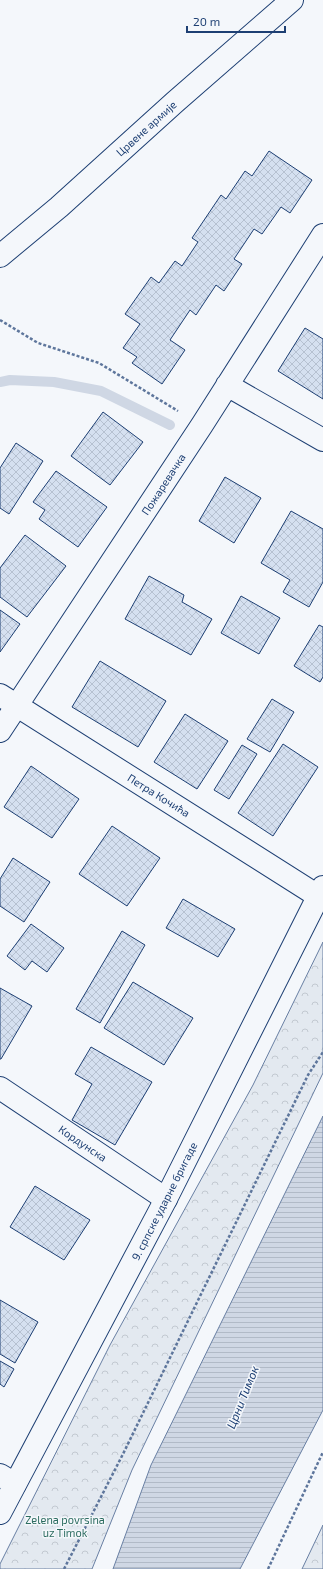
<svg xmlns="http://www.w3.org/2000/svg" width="323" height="1569" font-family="'Exo 2',sans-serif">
	<defs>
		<pattern id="park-crowns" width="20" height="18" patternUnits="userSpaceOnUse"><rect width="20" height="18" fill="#e3e9f0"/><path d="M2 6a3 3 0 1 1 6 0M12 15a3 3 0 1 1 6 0" fill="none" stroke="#c2c9d1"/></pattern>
		<pattern id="water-rules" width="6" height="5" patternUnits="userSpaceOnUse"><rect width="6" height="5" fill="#cfd7e4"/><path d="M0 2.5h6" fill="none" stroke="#b1bac7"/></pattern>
		<pattern id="building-cross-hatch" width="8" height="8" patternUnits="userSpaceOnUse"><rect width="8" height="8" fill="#d5e0f0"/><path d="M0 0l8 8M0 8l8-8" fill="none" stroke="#b6c1d1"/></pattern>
	</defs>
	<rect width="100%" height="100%" fill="#f4f7fb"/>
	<path fill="url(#park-crowns)" stroke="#687fa3" d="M323,942V1073L132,1470L92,1569H0V1564L110,1345L253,1085Z
		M323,1525V1569H302Z"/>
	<path fill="url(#water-rules)" stroke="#687fa3" d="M323,1116V1410L240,1569H113L151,1465Z"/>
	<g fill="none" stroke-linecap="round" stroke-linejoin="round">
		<path stroke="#cfd7e4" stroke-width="10" d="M0,382L10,380L54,382L101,391L170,425"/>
	</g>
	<path fill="url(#building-cross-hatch)" stroke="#1d3f73" d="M269,151L312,180L290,213L281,207L262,234L254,229L234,259L242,264L224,291L216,285L196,315L190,310L170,340L185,350L162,384L132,363L137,357L123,348L140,324L125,314L151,277L159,283L175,261L182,266L198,242L192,238L221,195L226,199L245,171L252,176Z
		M305,328L323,339V399L278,371Z
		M103,412L143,442L110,485L71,456Z
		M16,443L43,461L9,514L0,508V468Z
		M56,471L107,507L78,547L39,519L45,510L33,502Z
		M225,477L261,498L234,543L199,521Z
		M291,511L323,529V582L309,607L283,592L290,580L261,563Z
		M25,535L66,566L27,617L0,597V568Z
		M149,576L184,595L182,602L212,619L191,655L125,619Z
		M241,596L280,618L259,654L221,633Z
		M0,610L20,624L0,652Z
		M319,625L323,627V677L320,682L294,666Z
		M100,661L166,701L138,747L72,707Z
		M272,699L294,712L270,752L247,739Z
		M185,714L228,741L197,789L154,762Z
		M283,744L318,767L273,836L238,813Z
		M242,745L257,754L229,799L214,790Z
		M31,766L79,799L52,838L4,807Z
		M112,826L160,858L127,906L79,874Z
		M13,858L50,882L24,922L0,906V879Z
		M183,899L235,929L218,957L166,928Z
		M31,924L64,948L47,972L32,961L25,970L7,956Z
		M122,931L145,945L100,1023L76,1009Z
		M133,982L193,1018L164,1065L104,1028Z
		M0,988L32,1006L1,1059H0Z
		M91,1047L152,1082L115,1145L72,1120L92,1084L75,1074Z
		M35,1186L90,1220L64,1260L10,1227Z
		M0,1300L38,1322L15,1363L0,1354Z
		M0,1361L14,1369L4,1387L0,1384Z"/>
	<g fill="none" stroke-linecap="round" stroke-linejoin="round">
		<g stroke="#1d3f73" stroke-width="24">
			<path id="minor" d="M227,385L323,440
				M0,695L318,896
				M0,731L202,425L323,235
				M0,1088L166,1199
				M0,1475L15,1484"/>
		</g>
		<g stroke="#1d3f73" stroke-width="24">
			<path id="tertiary" d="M0,1513L166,1199L323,887"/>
		</g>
		<g stroke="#1d3f73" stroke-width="24">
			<path id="secondary" d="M0,256L59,207L175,102L292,0"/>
		</g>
		<path stroke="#5e769c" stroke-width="2.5" stroke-dasharray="3 2" stroke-linecap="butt" d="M0,320L38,343L99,363L178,411
			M64,1569L123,1454L308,1075L323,1052
			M268,1569L323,1452"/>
		<use href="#minor" stroke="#f4f7fb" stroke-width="22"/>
		<use href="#tertiary" stroke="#f4f7fb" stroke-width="22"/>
		<use href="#secondary" stroke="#f4f7fb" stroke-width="22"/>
	</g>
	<g text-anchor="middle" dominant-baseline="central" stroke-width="3" stroke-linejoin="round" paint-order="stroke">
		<g font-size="11" fill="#1d3f73" stroke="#f4f7fb">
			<text transform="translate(146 128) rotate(-42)">Црвене армије</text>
			<text transform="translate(163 484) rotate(-57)">Пожаревачка</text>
			<text transform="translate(159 795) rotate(32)">Петра Кочића</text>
			<text transform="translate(83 1143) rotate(34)">Кордунска</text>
			<text transform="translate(164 1201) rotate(-63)">9. српске ударне бригаде</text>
		</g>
		<g font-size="11" fill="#2c6c60" stroke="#f4f7fb">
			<text x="65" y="1519">Zelena povrsina<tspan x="65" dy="13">uz Timok</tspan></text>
		</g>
		<g font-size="12" font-style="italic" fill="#1d3f73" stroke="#f4f7fb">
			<text transform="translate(242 1397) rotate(-68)">Црни Тимок</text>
		</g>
	</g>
	<path d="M187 26v6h98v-6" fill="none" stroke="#1d3f73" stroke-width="2"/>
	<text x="193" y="26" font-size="12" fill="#1d3f73" stroke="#f4f7fb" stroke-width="3" paint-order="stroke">20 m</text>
</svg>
